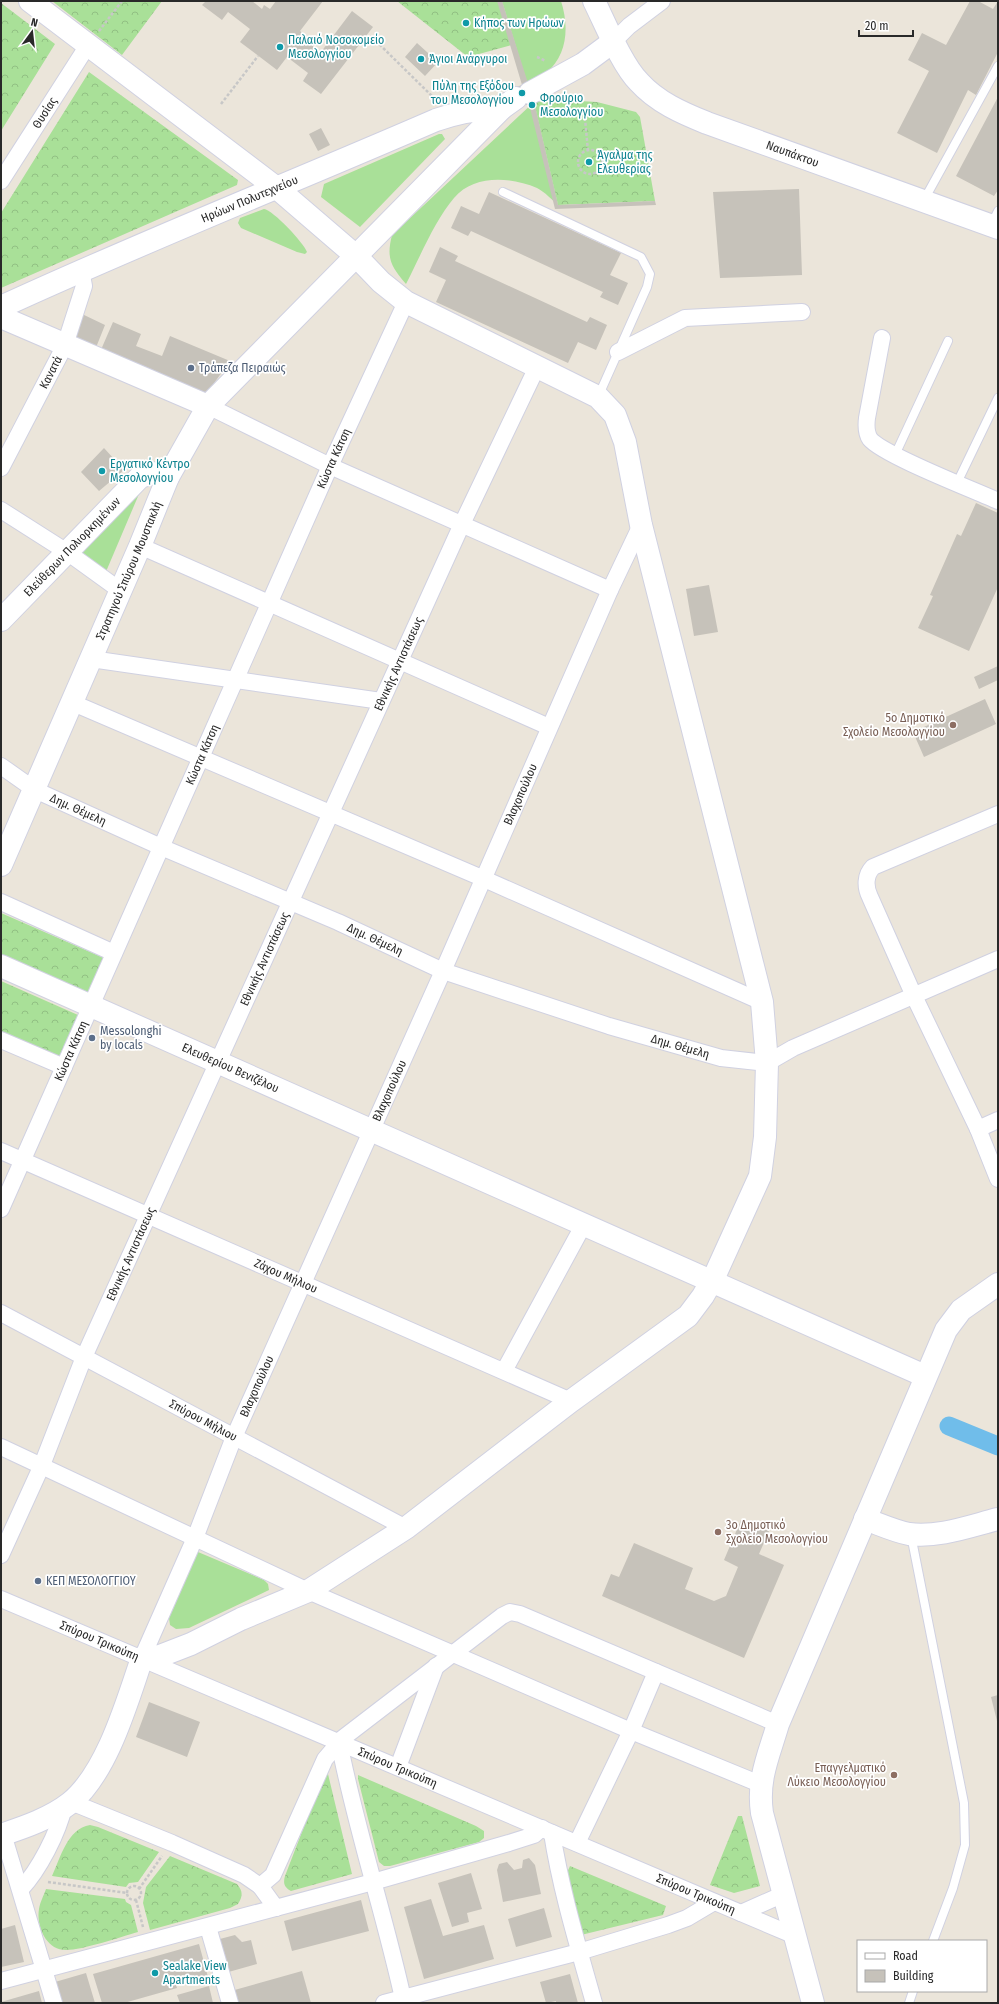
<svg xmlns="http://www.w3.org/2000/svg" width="999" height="2004" font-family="'Fira Sans Condensed',sans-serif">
	<defs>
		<pattern id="forest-crowns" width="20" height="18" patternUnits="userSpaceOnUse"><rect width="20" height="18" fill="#a9e098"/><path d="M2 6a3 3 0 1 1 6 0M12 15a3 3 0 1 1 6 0" fill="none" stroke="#91c083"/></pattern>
	</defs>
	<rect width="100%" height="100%" fill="#ebe5da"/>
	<path fill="#a9e098" d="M502,1H561C569,26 568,55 546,73C541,78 533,80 527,83Z
		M534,102L558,205C552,200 545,192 537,188C511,177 474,174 454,198C435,220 420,257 406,284C391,266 386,259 392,235Z
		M439,134H442L445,139L360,227L321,197L324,184Z
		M264,209C273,210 304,243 307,252L305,254L297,252L241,228L238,223L240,218Z
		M139,494L105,574L77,553Z
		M198,1552L264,1580L268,1584L269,1590L189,1628L176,1629L170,1625L169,1618Z"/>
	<path fill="url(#forest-crowns)" d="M52,1H162L122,55Z
		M397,1H502L515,44L468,57Z
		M1,3L55,44L1,131Z
		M89,72L238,180L237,185L1,288V213Z
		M562,100L597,102L636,112L640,117L655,201L558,205L534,102Z
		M1,913L104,958L88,995L1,957Z
		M1,981L78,1015L60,1057L1,1031Z
		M325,1772L328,1774L352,1874L291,1891C284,1887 283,1883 285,1876Z
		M358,1775L476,1826L484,1831V1838L479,1842L390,1866H384L379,1862L358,1779Z
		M738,1816H742L760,1886L734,1893L710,1885Z
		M90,1825L98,1827L159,1852L138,1882L129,1883L126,1887L52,1876C61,1857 67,1829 90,1825Z
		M170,1856L237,1884C243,1891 243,1896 238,1904L230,1908L150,1930L143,1903L146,1887Z
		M570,1866L666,1906L663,1915L581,1935L565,1877Z
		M46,1889L125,1899L126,1902L131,1905L138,1932C120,1937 83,1950 66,1950C46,1950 36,1926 39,1909C40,1902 44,1895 46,1889Z"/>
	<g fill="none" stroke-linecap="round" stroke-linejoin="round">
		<path stroke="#70bdea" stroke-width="19" d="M949,1426L998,1446"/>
	</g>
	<path fill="#c6c2ba" d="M206,1H252L262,9L264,5L270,9L276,1H323L300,31L306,36L303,39L321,52L352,11L373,27L321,94L303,81L308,73L287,57L277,70L240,42L250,29L228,12L222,20L202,5Z
		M497,1H502L534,102L558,205L655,201L656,205L555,209L529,104L519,107L513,88L522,85Z
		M970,1H978L993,9L998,1V52L976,95L968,90L937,153L897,133L929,71L908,60L922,33L946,45Z
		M417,43L438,62L425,76L405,57Z
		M998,97V190L994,196L956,176Z
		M321,128L330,145L318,151L309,134Z
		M799,189L802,275L720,278L713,192Z
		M489,192L621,253L610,275L628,283L618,305L600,297L603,292L471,231L468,236L451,228L461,206L479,214Z
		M440,247L458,256L455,261L587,322L590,317L607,325L596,350L578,342L568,363L436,302L446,280L429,272Z
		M82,314L105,325L95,350L71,339Z
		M113,322L141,334L136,346L162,356L170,336L230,361L204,397L100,352Z
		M104,448L124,470L99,491L81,472Z
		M976,503L998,513V587L969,651L918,628L933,596L930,595L957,534L961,536Z
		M709,585L718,632L694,636L686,589Z
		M998,666V680L979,689L974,677Z
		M985,699L996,724L924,757L913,732Z
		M741,1520L769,1531L759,1554L784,1565L744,1658L602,1596L611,1574L619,1577L634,1543L693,1568L685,1589L714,1601L726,1596L738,1567L724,1560Z
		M998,1695V1721H997L991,1697Z
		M149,1702L200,1722L187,1757L136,1737Z
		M529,1858L535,1865L541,1894L503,1902L497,1870L499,1864L507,1862L514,1870L522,1868L523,1860Z
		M471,1873L482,1909L467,1913L469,1922L452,1927L438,1883Z
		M431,1899L443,1936L484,1925L494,1959L424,1979L404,1907Z
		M361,1900L369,1931L292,1951L284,1921Z
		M544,1908L552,1937L516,1947L508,1919Z
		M15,1925L24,1962L1,1967V1929Z
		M235,1935L242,1942L251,1940L257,1964L225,1973L216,1940Z
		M199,1944L208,1977L176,1985L177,1988L124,2003H102L93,1974Z
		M302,1971L311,2003H235L231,1991Z
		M86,1973L95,2003H61L55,1982Z
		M570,1974L578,2003H556V2001L546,2003L540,1982Z
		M209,1986L213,2003H180L177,1995Z
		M39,1991L42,2003H1V2002Z"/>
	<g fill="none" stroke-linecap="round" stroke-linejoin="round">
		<g stroke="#d0d1e1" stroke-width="10">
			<path id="lane" d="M503,192L641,257L650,274L647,287L598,397
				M924,200L998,66
				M991,225L998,211
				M895,455L948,341
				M957,483L998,398
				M911,1535L964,1803L965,1845L953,1888L933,1941
				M909,2003L913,1991"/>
		</g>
		<g stroke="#d0d1e1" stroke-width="18">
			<g id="street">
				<path d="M614,41L629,26L662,1"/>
				<path id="s1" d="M1,181L88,45"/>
				<path d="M882,338L867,418C866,426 866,433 870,439C883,455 974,490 998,501"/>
				<path d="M618,352L685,318L802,312"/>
				<path d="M208,406L330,466L610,590"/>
				<path id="s2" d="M1,468L65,345L84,286L81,270"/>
				<path d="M1,510L67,552L121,591"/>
				<path d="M140,546L549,727"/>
				<path d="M91,659L381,701"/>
				<path d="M73,703L482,878L762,1002"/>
				<path id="s3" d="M1,766L35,790L161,847L338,922L443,971L609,1026L721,1058L767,1063L793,1048L998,959"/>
				<path d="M998,814L873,867C865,875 865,887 870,897L914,996L978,1129L998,1179"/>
				<path d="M1,902L114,953"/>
				<path d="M1,1040L64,1067"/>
				<path d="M978,1129L998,1120"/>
				<path id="s4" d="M1,1151L571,1401"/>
				<path id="s5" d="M1,1209L330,466L406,302"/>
				<path id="s6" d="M1,1313L406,1528"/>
				<path d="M504,1371L584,1224"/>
				<path d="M1,1447L308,1591L631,1731L760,1784"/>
				<path id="s7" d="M1,1555L42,1465L84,1357L462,524L537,367"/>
				<path id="s8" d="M1,1599L795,1936"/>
				<path id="s9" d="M142,1658L195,1538L234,1437L443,971L610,590L641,525"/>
				<path d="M339,1742C356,1830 385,1915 404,2003"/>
				<path d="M398,1767L436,1666"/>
				<path d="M71,1802L172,1843L244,1875L260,1886L276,1908"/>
				<path d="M552,1833C561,1891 578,1946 594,2003"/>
				<path d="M3,1834L54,2003"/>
				<path d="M577,1843L631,1731L656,1672"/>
				<path d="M260,1886L273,1875L325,1759L343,1738L502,1616L510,1612L520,1614L778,1724"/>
				<path d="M21,1889C39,1870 58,1833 64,1807"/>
				<path d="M741,1913L784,1894"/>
				<path d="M208,1927L230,2003"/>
				<path d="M1,1981L373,1882L509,1843L534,1835L542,1828"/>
				<path d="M384,2003L579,1952L668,1925L687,1918L714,1902"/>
			</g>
		</g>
		<g stroke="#d0d1e1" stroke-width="24">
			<g id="secondary">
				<path id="s10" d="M594,1C605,23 622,65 639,82C657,102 682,113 707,123L998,228"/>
				<path d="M530,93L583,64L614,41"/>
				<path id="s11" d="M1,307C144,241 291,183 436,120C459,112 478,109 502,108"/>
				<path d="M1,317L208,406"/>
				<path id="s12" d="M1,620L140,477L152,473L168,477"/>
				<path id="s13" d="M1,865L140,546L168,477L208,406L502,108L516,98"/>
				<path id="s14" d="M1,966L925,1376"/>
				<path d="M865,1519C879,1524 894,1531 909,1534C938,1538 970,1526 998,1519"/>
				<path d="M1,1835C25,1827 51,1818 70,1803C107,1773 127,1702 142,1658L160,1656L191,1644L241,1619L308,1591L406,1528L571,1401L688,1316L703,1296L715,1275L760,1176L765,1137L767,1063L762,1002L641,525L625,442L615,415L598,397L406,302L381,282L356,256L278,189L30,1"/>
				<path d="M813,2003L762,1813C757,1779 769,1755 778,1724L946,1330L961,1310L998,1284"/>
			</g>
		</g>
		<path stroke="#c7c7c7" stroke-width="2.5" stroke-dasharray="3 2" stroke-linecap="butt" d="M99,31L122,1
			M376,41L435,99
			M537,57L546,61
			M221,104L258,56
			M584,108L588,151
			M578 162a12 12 0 1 1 24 0a12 12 0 1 1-24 0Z
			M601,160L640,154
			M48,1882L127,1893
			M127 1893a7 7 0 1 1 14 0a7 7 0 1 1-14 0Z
			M139,1889L162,1856
			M136,1900L143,1927"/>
		<use href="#lane" stroke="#fff" stroke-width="8"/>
		<use href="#street" stroke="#fff" stroke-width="16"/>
		<use href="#secondary" stroke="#fff" stroke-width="22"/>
	</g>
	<g fill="#0f9aa8" stroke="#fff" stroke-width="1.5">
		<circle cx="466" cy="23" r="4"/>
		<circle cx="280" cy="47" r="4"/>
		<circle cx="421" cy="59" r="4"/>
		<circle cx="522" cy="93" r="4"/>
		<circle cx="532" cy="105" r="4"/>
		<circle cx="589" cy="162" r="4"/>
		<circle cx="102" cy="471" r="4"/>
		<circle cx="155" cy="1973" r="4"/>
	</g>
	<g fill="#5c6f8a" stroke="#fff" stroke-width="1.5">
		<circle cx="191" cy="368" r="4"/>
		<circle cx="92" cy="1038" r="4"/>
		<circle cx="38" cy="1581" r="4"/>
	</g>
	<g fill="#8d6e63" stroke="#fff" stroke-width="1.5">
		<circle cx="953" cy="725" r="4"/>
		<circle cx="718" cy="1532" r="4"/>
		<circle cx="894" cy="1775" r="4"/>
	</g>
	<g text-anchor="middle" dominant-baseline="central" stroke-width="3.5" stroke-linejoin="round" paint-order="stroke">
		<g font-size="12" fill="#0d838f" stroke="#fff" text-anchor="start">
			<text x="474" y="23">Κήπος των Ηρώων</text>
			<text x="288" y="40">Παλαιό Νοσοκομείο<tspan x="288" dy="14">Μεσολογγίου</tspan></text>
			<text x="429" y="59">Άγιοι Ανάργυροι</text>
			<text x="514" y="86" text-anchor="end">Πύλη της Εξόδου<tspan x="514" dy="14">του Μεσολογγίου</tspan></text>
			<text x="540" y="98">Φρούριο<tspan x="540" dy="14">Μεσολογγίου</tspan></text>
			<text x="597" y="155">Άγαλμα της<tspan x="597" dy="14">Ελευθερίας</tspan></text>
			<text x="110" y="464">Eργατικό Κέντρο<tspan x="110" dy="14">Μεσολογγίου</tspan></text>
			<text x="163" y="1966">Sealake View<tspan x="163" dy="14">Apartments</tspan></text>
		</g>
		<g font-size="12" fill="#292929" stroke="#fff">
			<text stroke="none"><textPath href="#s1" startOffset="81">Θυσίας</textPath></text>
			<text stroke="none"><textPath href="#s10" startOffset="264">Ναυπάκτου</textPath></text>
			<text stroke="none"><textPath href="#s11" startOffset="271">Ηρώων Πολυτεχνείου</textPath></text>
			<text stroke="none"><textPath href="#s2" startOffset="108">Κανατά</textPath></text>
			<text stroke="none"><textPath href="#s5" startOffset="821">Κώστα Κάτση</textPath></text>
			<text stroke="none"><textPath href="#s12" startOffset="102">Ελεύθερων Πολιορκημένων</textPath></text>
			<text stroke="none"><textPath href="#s13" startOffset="321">Στρατηγού Σπύρου Μουστακλή</textPath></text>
			<text stroke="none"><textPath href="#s7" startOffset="976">Εθνικής Αντιστάσεως</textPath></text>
			<text stroke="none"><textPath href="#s5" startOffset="497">Κώστα Κάτση</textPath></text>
			<text stroke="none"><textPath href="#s9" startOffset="943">Βλαχοπούλου</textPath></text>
			<text stroke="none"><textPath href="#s3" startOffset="89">Δημ. Θέμελη</textPath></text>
			<text stroke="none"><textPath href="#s3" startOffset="413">Δημ. Θέμελη</textPath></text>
			<text stroke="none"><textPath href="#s7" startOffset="652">Εθνικής Αντιστάσεως</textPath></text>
			<text stroke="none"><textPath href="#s3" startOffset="737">Δημ. Θέμελη</textPath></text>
			<text stroke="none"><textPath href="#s5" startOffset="173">Κώστα Κάτση</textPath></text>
			<text stroke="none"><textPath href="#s14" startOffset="251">Ελευθερίου Βενιζέλου</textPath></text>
			<text stroke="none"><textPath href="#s9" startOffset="619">Βλαχοπούλου</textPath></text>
			<text stroke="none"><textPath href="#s7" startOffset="328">Εθνικής Αντιστάσεως</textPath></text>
			<text stroke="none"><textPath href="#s4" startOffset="311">Ζάχου Μήλιου</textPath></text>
			<text stroke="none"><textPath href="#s9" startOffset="295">Βλαχοπούλου</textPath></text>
			<text stroke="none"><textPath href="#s6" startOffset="229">Σπύρου Μήλιου</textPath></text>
			<text stroke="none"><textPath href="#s8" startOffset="107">Σπύρου Τρικούπη</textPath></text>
			<text stroke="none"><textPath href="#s8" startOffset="431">Σπύρου Τρικούπη</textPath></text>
			<text stroke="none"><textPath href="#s8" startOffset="755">Σπύρου Τρικούπη</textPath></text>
		</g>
		<g font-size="12" fill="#4e5e75" stroke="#fff" text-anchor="start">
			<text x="199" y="368">Τράπεζα Πειραιώς</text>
			<text x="100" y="1031">Messolonghi<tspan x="100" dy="14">by locals</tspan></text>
			<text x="46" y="1581">ΚΕΠ ΜΕΣΟΛΟΓΓΙΟΥ</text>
		</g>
		<g font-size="12" fill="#785e54" stroke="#fff" text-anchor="end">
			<text x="945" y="718">5ο Δημοτικό<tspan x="945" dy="14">Σχολείο Μεσολογγίου</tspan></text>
			<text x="726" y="1525" text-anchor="start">3ο Δημοτικό<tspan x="726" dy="14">Σχολείο Μεσολογγίου</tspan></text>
			<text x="886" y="1768">Επαγγελματικό<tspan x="886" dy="14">Λύκειο Μεσολογγίου</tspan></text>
		</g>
	</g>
	<rect width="999" height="2004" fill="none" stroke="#292929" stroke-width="4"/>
	<rect x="857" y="1940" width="130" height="52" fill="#ffffff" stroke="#a9a9a9"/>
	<rect x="865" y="1953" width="20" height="6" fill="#ffffff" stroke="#a9a9a9"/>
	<text x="893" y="1960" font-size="12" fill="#292929">Road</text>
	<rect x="865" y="1970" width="20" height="12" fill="#c6c2ba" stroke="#a9a9a9"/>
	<text x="893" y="1980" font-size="12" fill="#292929">Building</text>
	<g transform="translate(32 32) rotate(15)" stroke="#ffffff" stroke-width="3" paint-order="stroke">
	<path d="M0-3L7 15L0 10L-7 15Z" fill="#292929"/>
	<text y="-6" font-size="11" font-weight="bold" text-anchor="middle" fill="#292929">N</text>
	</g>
	<path d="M859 30v6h54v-6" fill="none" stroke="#292929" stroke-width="2"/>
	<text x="865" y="30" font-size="12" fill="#292929" stroke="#ffffff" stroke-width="3" paint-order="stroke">20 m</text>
</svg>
